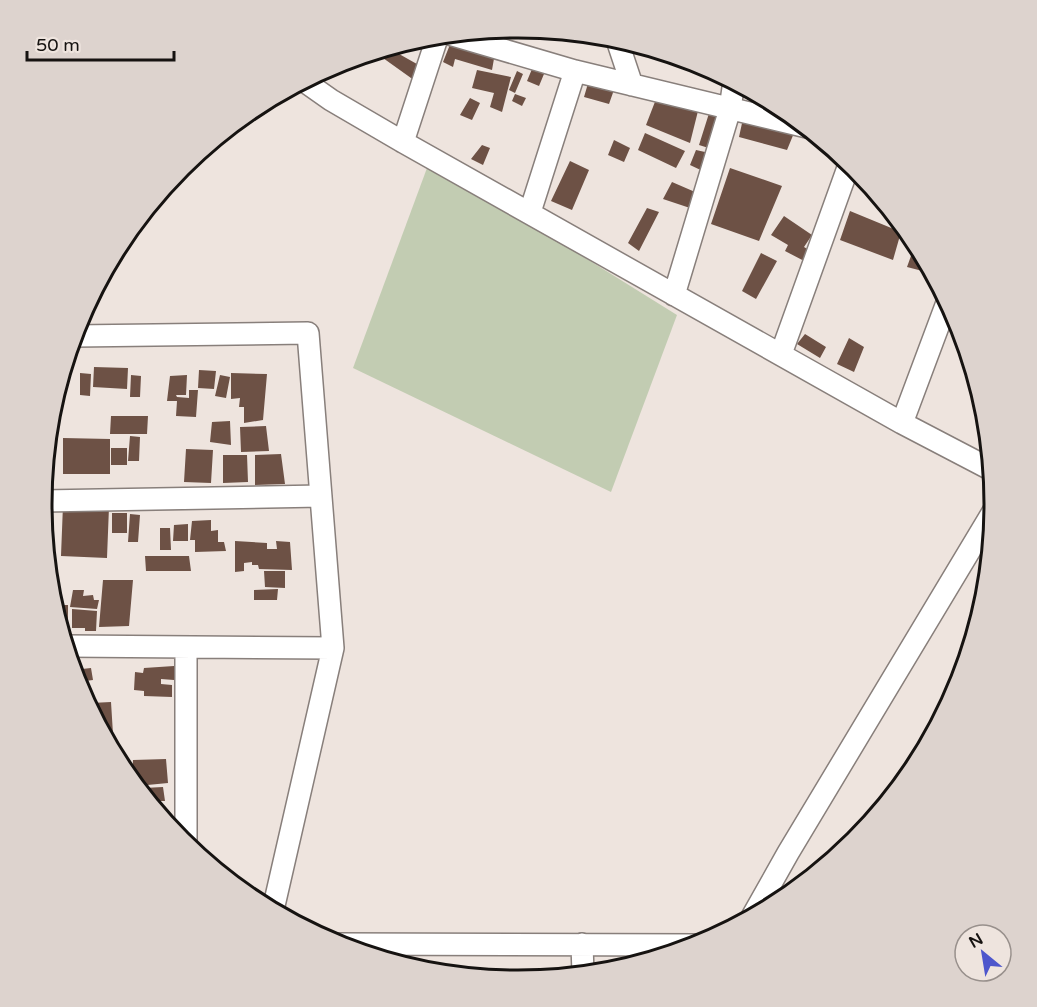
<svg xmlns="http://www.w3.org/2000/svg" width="1037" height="1007" font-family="'Varela Round',sans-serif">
	<rect width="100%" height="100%" fill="#eee4de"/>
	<path fill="#c2ccb2" d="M427,168L550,236L677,315L611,492L353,368Z"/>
	<path fill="#6d5145" d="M453,37L495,53L492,70L455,59L453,67L443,62Z
		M392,50L424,68L418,83L383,58Z
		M378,51L372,63L358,57Z
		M532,69L544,74L539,86L527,81Z
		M477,70L511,77L502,112L490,107L494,93L472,88Z
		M517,71L523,74L515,93L509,90Z
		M589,80L615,87L609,104L584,97Z
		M515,94L526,98L522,106L512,101Z
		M658,94L700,103L690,143L646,125Z
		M470,98L480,103L472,120L460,115Z
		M711,107L727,111L715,150L699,145Z
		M744,114L794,133L787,150L739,137Z
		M645,133L685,151L676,168L638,150Z
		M614,140L630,148L624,162L608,155Z
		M482,145L490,148L483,165L471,159Z
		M696,150L714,154L707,173L690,165Z
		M570,161L589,170L572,210L551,201Z
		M730,168L782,186L759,241L711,224Z
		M672,182L702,195L696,210L663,199Z
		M647,208L659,212L639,251L628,243Z
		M850,211L901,232L893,260L840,240Z
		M784,216L812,235L804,247L814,253L808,263L785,251L788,245L771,235Z
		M916,242L934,274L907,267Z
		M761,253L777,261L756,299L742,291Z
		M805,334L826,347L820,358L797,344Z
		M849,338L864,347L854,372L837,364Z
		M94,367L128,368L127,389L93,387Z
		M199,370L216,371L214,389L198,388Z
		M80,373L91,374L90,396L80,395Z
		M231,373L267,374L263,420L244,423V407H239L240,398L231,399Z
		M131,375L141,376L140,397H130Z
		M187,375L186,395H176L177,397L189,398V390H198L196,417L176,416L177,401H167L170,376Z
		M220,375L230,377L226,398L215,396Z
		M111,416H148L147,434H110Z
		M230,421L231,445L210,442L212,422Z
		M266,426L269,451L241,452L240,427Z
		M130,436L140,437L139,461H128Z
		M63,438L110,439V474H63Z
		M111,448H127V465H111Z
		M186,449L213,450L211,483L184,482Z
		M281,454L285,484L255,485V455Z
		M223,455H247L248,482L223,483Z
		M63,505L109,507L107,558L61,556Z
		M112,513H127V533H112Z
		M130,514L140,515L138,542H128Z
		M211,520V531L218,530V542H224L226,551L195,552V540H190L192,521Z
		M188,524V541H173L174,525Z
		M160,528H170L171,550H160Z
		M235,541L267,543V549H277L276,541L290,542L292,570L259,569L258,565H252V562L244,563V571L235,572Z
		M145,556H189L191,571H146Z
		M264,571H285V588L265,587Z
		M103,580H133L129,626L99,627Z
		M278,589L277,600H254V590Z
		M73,590H84L83,596L93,595L94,600H99L97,609L70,607Z
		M56,605H68V632H62L56,614Z
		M72,609L97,611L96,631H85V628H72Z
		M174,666V680L161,679V684L172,685V697L144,696V691L134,690L135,672L143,673L144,668Z
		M91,668L93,680L85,681L86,692L82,693L73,670Z
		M111,702L113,734H104L91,710V703Z
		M166,759L168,783L137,786L132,780L133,760Z
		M163,787L165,801H156L158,811L145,795L144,788Z"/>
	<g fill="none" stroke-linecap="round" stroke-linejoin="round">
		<g stroke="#887f7b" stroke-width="24">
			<path id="street" d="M449,34L575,71L807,127
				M616,37L632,85
				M304,81L331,100L403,142L902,423L992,470
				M403,142L438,35
				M530,212L575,71
				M674,295L730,109L734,81
				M74,336L308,333L333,648L273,910
				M781,354L850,162
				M902,423L948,300
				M43,501L321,496
				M66,646L333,648
				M186,647V844
				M752,917L788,853L994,510
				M336,944L698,945
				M582,944L583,974"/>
		</g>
		<use href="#street" stroke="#fff" stroke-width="21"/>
	</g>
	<path d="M0 0H1037V1007H0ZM52 504a466 466 0 1 1 932 0a466 466 0 1 1-932 0Z" fill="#ddd3ce" fill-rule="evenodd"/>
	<path fill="none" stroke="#161311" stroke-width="3" d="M52 504a466 466 0 1 1 932 0a466 466 0 1 1-932 0Z"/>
	<g transform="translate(983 953) rotate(330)"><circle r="28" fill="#eee4de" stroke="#98908c" stroke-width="1.5"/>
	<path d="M0-4.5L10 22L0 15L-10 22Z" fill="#4d56cc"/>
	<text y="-9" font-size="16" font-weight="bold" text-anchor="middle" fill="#161311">N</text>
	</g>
	<path d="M27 51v9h147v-9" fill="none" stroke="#161311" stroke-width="3"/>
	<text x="36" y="51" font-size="18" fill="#161311" stroke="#eee4de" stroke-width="4.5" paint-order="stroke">50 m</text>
</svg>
